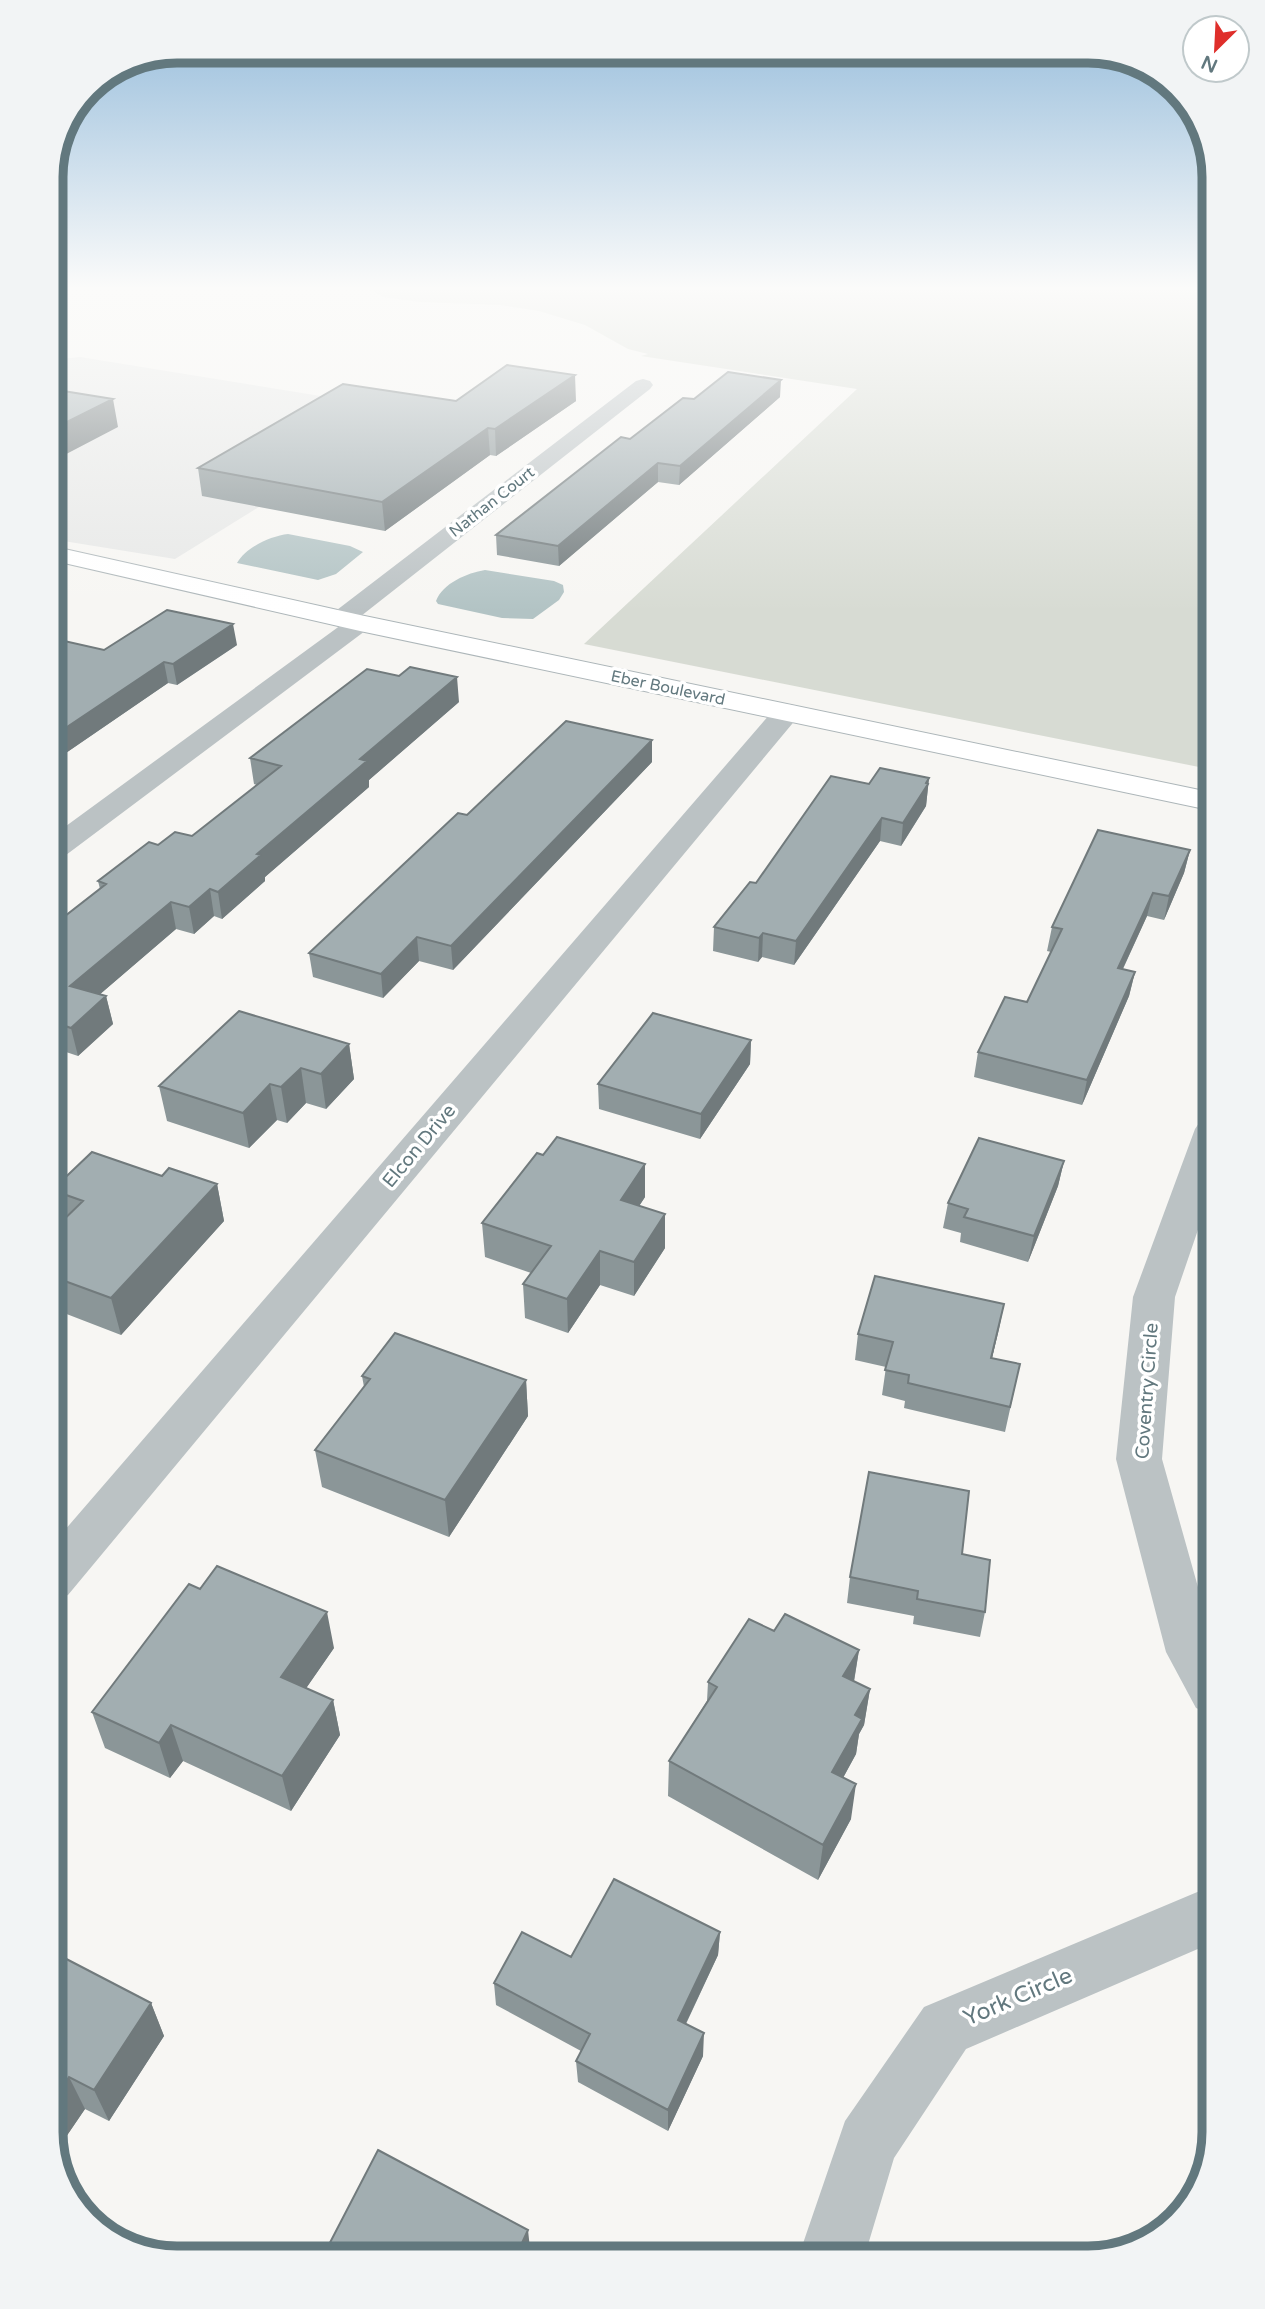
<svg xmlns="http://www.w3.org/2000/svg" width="1265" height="2309" font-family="'Varela Round',sans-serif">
	<rect width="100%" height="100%" fill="#f7f6f3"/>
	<path fill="#e7e8e7" d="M80,357L407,410L338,458L175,559L51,539V360Z"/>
	<path fill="#d7dbd3" d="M370,289H1214V770L584,644L857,389L641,356L648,354L628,349L585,325L539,311L500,305L420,302L383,297Z"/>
	<path fill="#b2c3c4" d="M288,534L350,546L363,552L336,574L318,580L237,563C246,547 271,536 288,534Z
		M485,570L554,581L563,585L564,592L559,600L533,619L502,618L438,604L436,601C443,583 467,573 485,570Z"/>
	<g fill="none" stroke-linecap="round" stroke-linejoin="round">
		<g stroke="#adb6b9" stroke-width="2">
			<path id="secondary" d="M51,546L360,615L1214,793V811L360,631L51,560Z"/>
		</g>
		<path fill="#bbc2c4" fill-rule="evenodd" d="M643,379L650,381L653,385L650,389L361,616L369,618L373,623L369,628L62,858L51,860V837L341,625L333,623L329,618L333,613L636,381Z
			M787,704L797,706L801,712L797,718L68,1595L51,1601V1546L777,706Z
			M1214,1117V1183L1175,1297L1162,1459L1214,1644V1715L1196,1708L1166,1652L1116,1459L1133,1297L1195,1129L1201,1120Z
			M1214,1885V1942L966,2049L894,2158L864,2258H798L845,2121L924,2007Z"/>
		<use href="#secondary" fill="#fff" fill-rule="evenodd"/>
	</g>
	<path fill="#8b9698" d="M780,397L679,485L658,482L559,566L497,555L496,535L630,439L694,399Z
		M456,401H576L496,456L490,455L385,531L202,496L198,468Z
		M51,638L104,650L237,645L177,685L168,683L60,757L54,755L51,758Z
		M459,702L369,780V787L265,877V881L222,919L214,916L194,934L176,929L100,994L106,996L113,1024L78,1056L51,1047V927L100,889L98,881L158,845L192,836L257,785L254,784L250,758Z
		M652,762L453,970L419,961L383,998L313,977L309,953L467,815Z
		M929,778L926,806L901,846L880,841L794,965L762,957L758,962L713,951L714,927L756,883L869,784Z
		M1190,850L1184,873L1164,920L1147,916L1123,969L1135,972L1129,996L1082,1105L974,1077L978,1052L1027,1002L1051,952L1047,951L1052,927Z
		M751,1040L750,1064L700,1139L599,1109L598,1084Z
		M349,1044L354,1079L326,1109L306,1103L287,1123L277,1120L249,1148L167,1121L159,1086Z
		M543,1155L645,1164V1197L639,1206L665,1214V1248L634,1296L600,1285L568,1333L525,1318L523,1284L531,1273L485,1257L482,1223Z
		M1064,1161L1058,1186L1028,1262L960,1242L961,1233L943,1228L948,1203Z
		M162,1176L217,1184L224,1221L121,1335L51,1308V1232L61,1222L52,1190Z
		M1004,1304L992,1358L1020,1364L1005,1432L904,1408L905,1401L882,1395L886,1367L855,1360L858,1334Z
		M362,1376L526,1380L528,1416L449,1537L322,1487L315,1450L364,1387Z
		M962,1554L985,1612L980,1637L913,1624L914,1616L847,1603L850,1577Z
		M774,1631L859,1650L854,1682L870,1689L864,1725L859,1734L856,1754L843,1778L851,1819L818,1880L668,1796L669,1761L707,1701L708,1682Z
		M334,1648L306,1688L333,1700L340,1735L291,1811L183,1761L170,1778L105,1748L92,1712Z
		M720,1932L718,1955L686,2024L703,2056L668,2131L578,2082L576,2061L581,2051L496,2005L494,1983L571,1957Z
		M51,1951L151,2003L164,2036L109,2121L85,2109L55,2153L51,2132Z"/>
	<path fill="#717a7c" d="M575,375L576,401L496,456L495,429Z
		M781,380L780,397L679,485L680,466Z
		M113,399L118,427L51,462V430Z
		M488,428L490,455L385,531L382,502Z
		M658,463V482L559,566L558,546Z
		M233,624L237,645L177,685L173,664Z
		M164,662L168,683L60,757L55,735Z
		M457,677L459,702L369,780V787L265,877V881L222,919L218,892L257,854L360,759Z
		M652,740V762L453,970L451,946Z
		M51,742L54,755L51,758Z
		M929,778L926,806L901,846L903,823Z
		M882,818L880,841L794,965L796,941Z
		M1190,850L1184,873L1164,920L1169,896Z
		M210,889L214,916L194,934L189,907Z
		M1153,893L1147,916L1112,992L1118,968Z
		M171,902L176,929L77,1014L70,986Z
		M763,933L762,957L758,962L759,938Z
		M417,937L419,961L383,998L381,974Z
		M1135,972L1129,996L1082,1105L1087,1080Z
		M106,996L113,1024L78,1056L71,1028Z
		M751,1040L750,1064L700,1139L701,1114Z
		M349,1044L354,1079L326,1109L321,1074Z
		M301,1068L306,1103L287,1123L281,1087Z
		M270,1084L277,1120L249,1148L243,1113Z
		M1064,1161L1058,1186L1028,1262L1034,1236Z
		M645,1164V1197L621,1234V1200Z
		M217,1184L224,1221L121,1335L111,1298Z
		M665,1214V1248L634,1296V1262Z
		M600,1251V1285L568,1333L567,1299Z
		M1004,1304L999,1329L986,1383L991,1358Z
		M526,1380L528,1416L449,1537L445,1500Z
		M327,1612L334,1648L289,1713L281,1677Z
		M859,1650L853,1686L843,1676Z
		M870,1689L864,1725L859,1734L856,1754L827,1807L832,1772L855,1715Z
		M333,1700L340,1735L291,1811L282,1776Z
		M171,1725L183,1761L170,1778L159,1743Z
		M856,1784L851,1819L818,1880L823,1845Z
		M720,1932L718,1955L677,2042L678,2020Z
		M151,2003L164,2036L109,2121L94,2090Z
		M704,2033L703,2056L668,2131V2110Z
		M69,2077L85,2109L55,2153L51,2132V2104Z
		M528,2230L531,2258H515Z"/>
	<path fill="#a2aeb1" stroke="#717a7c" stroke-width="2" d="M507,365L575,375L495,429L488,428L382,502L198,468L343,384L456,401Z
		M728,372L781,380L680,466L658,463L558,546L496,535L621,437L630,439L683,398L694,399Z
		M51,389L113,399L51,430Z
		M167,610L233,624L173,664L164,662L55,735L51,734V638L104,650Z
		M410,667L457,677L360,759L367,761L257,854L261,855L218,892L210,889L189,907L171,902L70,986L106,996L71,1028L51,1021V927L106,884L98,881L149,842L158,845L175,832L192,836L281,766L250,758L367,669L399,676Z
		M566,721L652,740L451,946L417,937L381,974L309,953L458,813L467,815Z
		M880,768L929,778L926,783L928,784L903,823L882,818L796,941L763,933L759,938L714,927L750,882L756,883L831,776L869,784Z
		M1098,830L1190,850L1169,896L1153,893L1118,968L1135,972L1087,1080L978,1052L1005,997L1027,1002L1062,929L1052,927Z
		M239,1011L349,1044L321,1074L301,1068L281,1087L270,1084L243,1113L159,1086Z
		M653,1013L751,1040L701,1114L598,1084Z
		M557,1137L645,1164L621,1200L665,1214L634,1262L600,1251L567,1299L523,1284L551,1246L482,1223L537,1153L543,1155Z
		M979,1138L1064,1161L1034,1236L964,1217L968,1209L948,1203Z
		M92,1152L162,1176L169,1168L217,1184L111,1298L51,1276V1232L83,1201L52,1190Z
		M875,1276L1004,1304L991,1358L1020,1364L1010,1407L908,1383L909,1375L885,1370L893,1342L858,1334Z
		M395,1333L526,1380L445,1500L315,1450L370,1379L362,1376Z
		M869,1472L969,1491L962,1554L990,1560L985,1612L917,1599L918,1591L850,1577Z
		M217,1566L327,1612L281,1677L333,1700L282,1776L171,1725L159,1743L92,1712L189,1584L200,1589Z
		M785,1614L859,1650L843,1676L870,1689L855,1715L862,1719L832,1772L856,1784L823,1845L669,1761L717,1687L708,1682L749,1619L774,1631Z
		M614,1879L720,1932L678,2020L704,2033L668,2110L576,2061L590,2034L494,1983L522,1932L571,1957Z
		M51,1951L151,2003L94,2090L69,2077L51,2104Z
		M378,2150L528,2230L515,2258H322Z"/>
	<linearGradient id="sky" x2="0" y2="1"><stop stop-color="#92bada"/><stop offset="0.47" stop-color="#fbfbfa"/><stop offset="1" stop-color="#fbfbfa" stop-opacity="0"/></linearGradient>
	<rect width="1265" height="612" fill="url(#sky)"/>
	<g text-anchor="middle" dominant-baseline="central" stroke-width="7" stroke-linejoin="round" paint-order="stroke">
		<g font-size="16" fill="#62787e" stroke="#fff">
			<text transform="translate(492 502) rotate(-38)">Nathan Court</text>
			<text transform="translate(668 688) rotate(12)">Eber Boulevard</text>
		</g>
		<g font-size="19" fill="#62787e" stroke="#fff">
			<text transform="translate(419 1146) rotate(-50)">Elcon Drive</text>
			<text transform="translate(1147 1391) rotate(-86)">Coventry Circle</text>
		</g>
		<g font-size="23" fill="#62787e" stroke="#fff">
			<text transform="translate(1018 1997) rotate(-23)">York Circle</text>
		</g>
	</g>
	<path d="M0 0H1265V2309H0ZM177 63H1088A114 114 0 0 1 1202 177V2132A114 114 0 0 1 1088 2246H177A114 114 0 0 1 63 2132V177A114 114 0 0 1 177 63Z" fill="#f2f4f5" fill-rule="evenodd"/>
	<path fill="none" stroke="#62787e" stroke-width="9" d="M177 63H1088A114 114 0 0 1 1202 177V2132A114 114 0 0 1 1088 2246H177A114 114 0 0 1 63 2132V177A114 114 0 0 1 177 63Z"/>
	<g transform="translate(1216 49) rotate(204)"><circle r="33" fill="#ffffff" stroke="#c0c9cb" stroke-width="2"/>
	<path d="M0-5L12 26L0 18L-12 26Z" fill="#df2f2b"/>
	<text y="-10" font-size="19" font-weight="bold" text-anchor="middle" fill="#62787e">N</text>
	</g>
</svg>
